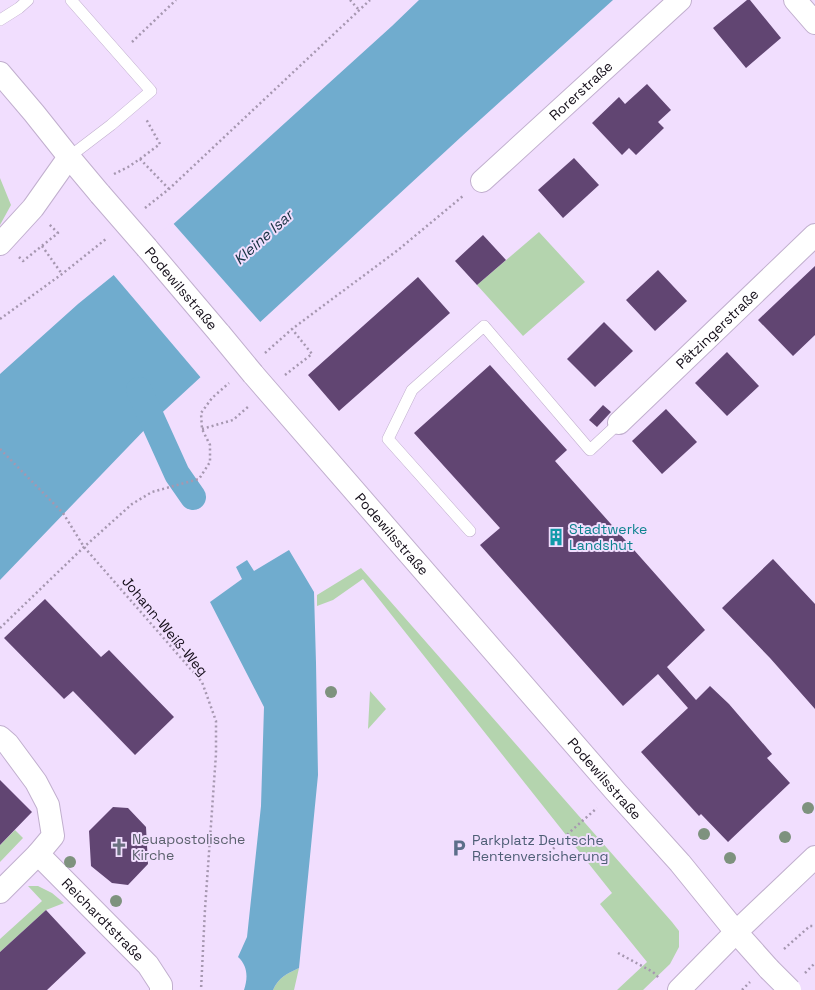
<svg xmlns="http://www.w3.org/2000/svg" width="815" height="990" font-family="'Space Grotesk',sans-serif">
	<rect width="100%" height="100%" fill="#f1defe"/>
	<path fill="#b4d4ae" d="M0,178L11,205L0,225Z
		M539,232L585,282L523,336L477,285Z
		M361,568L672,922L679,931V947L670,964L643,990H617L647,962L600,904L612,893L363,579L333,600L317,606V595Z
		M370,691L386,709L368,729Z
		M15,830L23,838L0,862V845Z
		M28,886H38L52,893L64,903L46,910L0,952V939L42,901Z
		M299,968L294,990H273C279,977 286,974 299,968Z"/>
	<path fill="#70acce" d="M419,0H613L461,137L153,421L0,580V374L78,304L147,248L392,26Z
		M289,550L314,592L316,663L318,775L299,968C286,974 279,977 273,990H244C248,978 248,966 238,957L247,937L261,806L264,707L210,602L242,579L236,567L247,560L254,571Z"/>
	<path fill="#f1defe" d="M172,222L262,324L202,379L112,273L145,246Z"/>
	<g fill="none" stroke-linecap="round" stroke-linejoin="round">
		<path stroke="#70acce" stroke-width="26" d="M139,390L177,474L193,497"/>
	</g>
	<path fill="#614572" d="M747,0H750L781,38L746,68L713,28Z
		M647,84L671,110L658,122L664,128L636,155L629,148L622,155L592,123L619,97L625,104Z
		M574,158L599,185L563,218L538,190Z
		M483,235L506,260L477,285L455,261Z
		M815,266V335L793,356L758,320Z
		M658,270L687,301L655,331L626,300Z
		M418,277L450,313L339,411L308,375Z
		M604,322L633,351L595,387L567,359Z
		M727,352L759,386L727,416L695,383Z
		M490,365L567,450L555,461L705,630L667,667L696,700L710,686L729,704L772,754L767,758L790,783L728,842L701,814L699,816L641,752L688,708L658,674L623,706L480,545L500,528L414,433Z
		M603,405L611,412L597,427L589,420Z
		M666,409L697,442L662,474L632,441Z
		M773,559L815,604V709L770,658L722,608Z
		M45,599L101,657L109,650L174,717L135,755L73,691L64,699L4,638Z
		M0,780L32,812L0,845Z
		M113,807L128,808L146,827L148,864L128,885L112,883L91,866L89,831Z
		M46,910L86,953L47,990H0V952Z"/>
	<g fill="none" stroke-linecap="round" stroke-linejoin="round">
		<g stroke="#c1afce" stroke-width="12">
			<path id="service" d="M0,20L19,8L28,0
				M69,157L111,125L151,91L71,0
				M470,531L388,439L412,390L484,326L590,450L619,423"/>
		</g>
		<g stroke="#c1afce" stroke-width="24">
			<g id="minor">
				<path d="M795,0L815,23"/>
				<path id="s1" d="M482,181L680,0"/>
				<path d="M0,244L33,208L69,157"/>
				<path id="s2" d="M619,423L815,235"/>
				<path d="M0,737L8,744L36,782L48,805L53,836L38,854"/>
				<path id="s3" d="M0,892L38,854L148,965L161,985V990"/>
				<path d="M679,990L736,932L815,857"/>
			</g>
		</g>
		<g stroke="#c1afce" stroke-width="24">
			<g id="secondary">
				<path d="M0,73L34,113L69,157L100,194"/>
				<path id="s4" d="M147,248L220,334"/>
				<path id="s5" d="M253,374L616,792L680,863L736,932L769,969"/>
			</g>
		</g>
		<path stroke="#a697b0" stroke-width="2.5" stroke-dasharray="2 3" stroke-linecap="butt" d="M350,0L359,10
			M132,42L176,0
			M140,159L160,144L146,119
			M114,174L128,167L140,159L169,189
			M145,208L169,189L370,0
			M42,246L62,274
			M19,257L23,261L58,233L49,224
			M0,319L62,274L106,239
			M265,353L292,329L398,250L463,196
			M285,375L312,354L292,329
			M202,429L233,420L249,406
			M0,449L63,513L84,547L202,682L216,721V754L205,909L201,990
			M0,628L84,547L132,504L152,492L199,479L210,462V445L202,429L201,413L212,398L229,383
			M546,856L571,831L597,808
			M784,949L810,926H815
			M618,953L653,972L659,978
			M805,973L815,963
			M742,990L750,982"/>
		<use href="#service" stroke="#fff" stroke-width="11"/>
		<use href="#minor" stroke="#fff" stroke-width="22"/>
		<use href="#secondary" stroke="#fff" stroke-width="22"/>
		<g stroke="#c1afce" stroke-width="24" stroke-linecap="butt">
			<path id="secondary-bridge" d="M100,194L147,248
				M220,334L253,374
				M769,969L790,990"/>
		</g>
		<use href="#secondary-bridge" stroke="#fff" stroke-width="22"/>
	</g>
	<g fill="#7e927e">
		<circle cx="331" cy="692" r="6"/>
		<circle cx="808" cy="808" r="6"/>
		<circle cx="704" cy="834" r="6"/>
		<circle cx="785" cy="837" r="6"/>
		<circle cx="730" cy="858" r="6"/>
		<circle cx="70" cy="862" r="6"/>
		<circle cx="116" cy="901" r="6"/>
	</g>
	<defs>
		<g id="building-bare" transform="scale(1.38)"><path d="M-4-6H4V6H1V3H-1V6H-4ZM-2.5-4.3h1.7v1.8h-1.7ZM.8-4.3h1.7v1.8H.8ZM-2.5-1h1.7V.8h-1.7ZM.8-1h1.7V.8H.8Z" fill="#0f9aa8" stroke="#f1defe" stroke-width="2.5" paint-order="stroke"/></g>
		<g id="church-bare" transform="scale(1.38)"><path d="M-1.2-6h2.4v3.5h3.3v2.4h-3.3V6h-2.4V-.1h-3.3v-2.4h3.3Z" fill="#6b7280" stroke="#f1defe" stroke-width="2.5" paint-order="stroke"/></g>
		<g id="parking-bare" transform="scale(1.38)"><path d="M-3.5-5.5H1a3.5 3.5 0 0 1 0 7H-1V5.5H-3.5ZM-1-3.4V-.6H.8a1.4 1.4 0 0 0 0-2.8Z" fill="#5c6f8a" stroke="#f1defe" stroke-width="2.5" paint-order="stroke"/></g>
	</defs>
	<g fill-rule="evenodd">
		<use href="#building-bare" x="556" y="537"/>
		<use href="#church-bare" x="119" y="847"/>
		<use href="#parking-bare" x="459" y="848"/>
	</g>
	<g text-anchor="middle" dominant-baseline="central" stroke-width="4" stroke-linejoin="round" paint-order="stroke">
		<g font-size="14" fill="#130d18" stroke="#f1defe">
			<text stroke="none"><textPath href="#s1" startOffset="134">Rorerstraße</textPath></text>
			<text stroke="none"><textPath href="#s4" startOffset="53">Podewilsstraße</textPath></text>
			<text stroke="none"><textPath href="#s2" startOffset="136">Pätzingerstraße</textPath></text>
			<text stroke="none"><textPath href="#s5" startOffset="212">Podewilsstraße</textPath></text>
			<text transform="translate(165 626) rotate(50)">Johann-Weiß-Weg</text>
			<text stroke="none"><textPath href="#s5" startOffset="536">Podewilsstraße</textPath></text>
			<text stroke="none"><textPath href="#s3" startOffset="146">Reichardtstraße</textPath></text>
		</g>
		<g font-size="14" fill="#0d838f" stroke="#f1defe" text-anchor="start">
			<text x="569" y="529">Stadtwerke<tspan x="569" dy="16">Landshut</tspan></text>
		</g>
		<g font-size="14" fill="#5b616d" stroke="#f1defe" text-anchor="start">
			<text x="132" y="839">Neuapostolische<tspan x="132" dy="16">Kirche</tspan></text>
		</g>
		<g font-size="14" fill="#4e5e75" stroke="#f1defe" text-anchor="start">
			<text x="472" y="840">Parkplatz Deutsche<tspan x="472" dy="16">Rentenversicherung</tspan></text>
		</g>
		<g font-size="15" font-style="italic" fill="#153140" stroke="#f1defe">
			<text transform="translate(263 237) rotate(-42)">Kleine Isar</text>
		</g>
	</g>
</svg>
